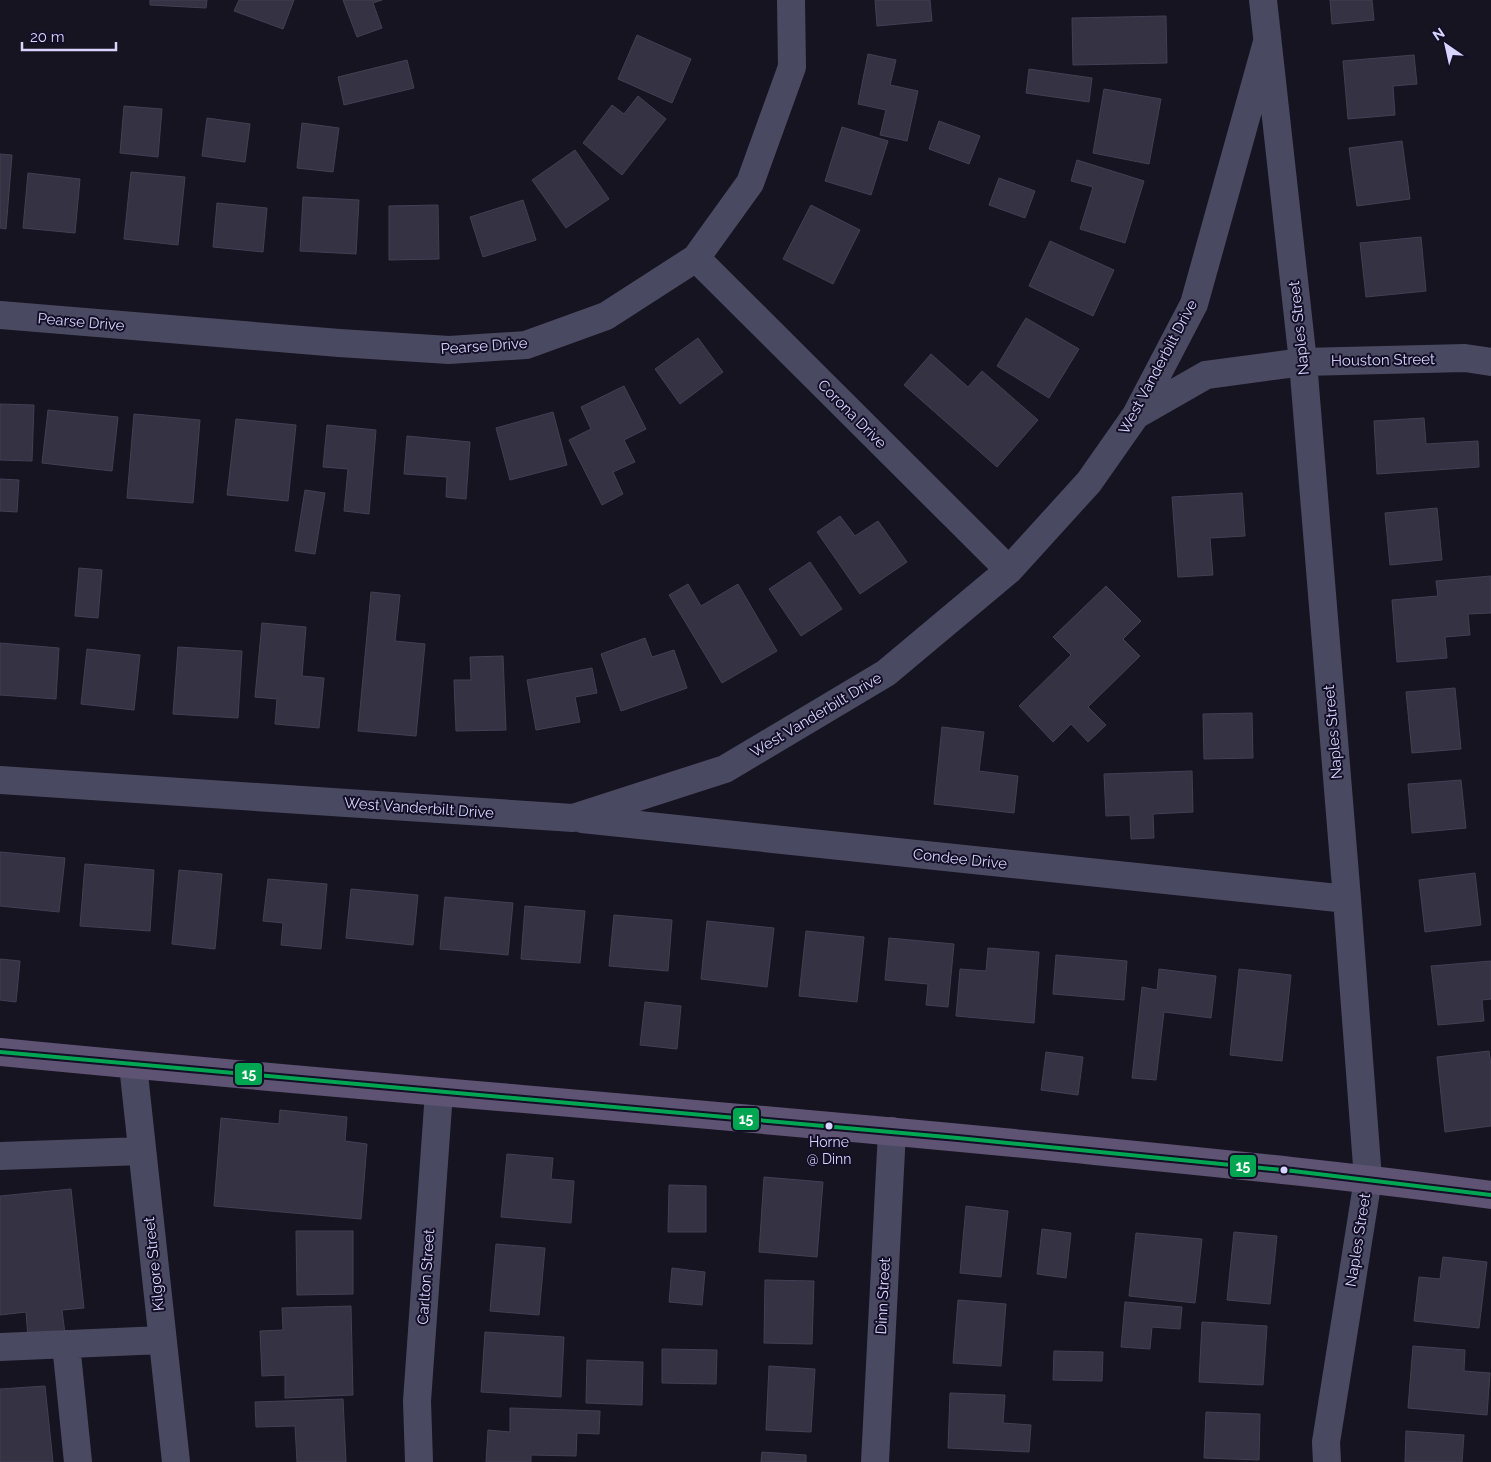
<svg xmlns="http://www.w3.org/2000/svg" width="1491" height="1462" font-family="Raleway,sans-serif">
	<rect width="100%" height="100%" fill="#161421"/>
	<path fill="#343243" stroke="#433f54" d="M150,0H207L206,8L150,5Z
		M239,0H294L283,29L234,11Z
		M343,0H382L373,3L382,28L357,37Z
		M875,0H930L932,21L877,26Z
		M1330,0H1372L1374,20L1332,24Z
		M1166,16L1167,63L1073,65L1072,18Z
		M637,35L691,59L672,103L618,79Z
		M868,54L896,60L890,85L918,91L907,141L880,135L886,110L858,104Z
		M1414,55L1417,84L1393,86L1395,115L1348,119L1343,61Z
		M407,60L414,88L344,105L338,77Z
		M1029,69L1092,78L1089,102L1026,93Z
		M1104,89L1161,99L1149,164L1093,153Z
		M638,96L666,119L622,175L583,143L612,105L624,114Z
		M124,106L162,109L158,157L120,153Z
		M207,118L250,124L245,162L202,156Z
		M939,121L980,136L969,164L929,149Z
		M302,123L339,128L333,172L297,168Z
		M842,127L888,141L871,195L825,181Z
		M1402,141L1410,199L1357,206L1349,148Z
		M575,150L609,199L566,228L532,180Z
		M0,154L12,155L6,229L0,228Z
		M1077,160L1144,181L1125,243L1080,229L1093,187L1071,181Z
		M131,172L185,177L178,245L124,239Z
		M28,173L80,179L75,233L23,228Z
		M999,178L1035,191L1025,218L989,205Z
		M303,197L359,200L356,254L300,251Z
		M523,200L536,240L483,257L470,217Z
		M217,203L267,208L263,252L213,247Z
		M438,205L439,259L389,260V206Z
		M811,205L860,230L833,284L783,259Z
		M1421,237L1426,291L1366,297L1360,243Z
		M1050,241L1114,270L1093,316L1029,286Z
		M1026,318L1079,349L1049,398L997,366Z
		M698,338L723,372L680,404L655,369Z
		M931,354L968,387L982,371L1038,420L997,467L904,385Z
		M624,386L646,429L624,440L635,462L613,472L623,494L602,505L569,440L591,429L581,407Z
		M0,404L34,405L32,461L0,460Z
		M48,410L118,417L112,471L42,463Z
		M553,412L567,465L510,480L496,428Z
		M134,414L200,420L193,503L127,498Z
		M1424,418L1426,444L1478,441L1479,467L1377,474L1374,421Z
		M236,419L296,425L288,501L227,495Z
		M327,425L376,430L369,514L344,511L348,469L323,467Z
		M407,436L470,442L466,499L446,497L447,477L404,474Z
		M0,479L19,480L17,512L0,511Z
		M305,490L325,493L315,554L295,551Z
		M1242,493L1245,536L1210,538L1213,575L1178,577L1172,497Z
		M1437,508L1442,560L1390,565L1385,513Z
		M840,516L855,536L878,521L907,562L860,594L817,532Z
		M810,562L842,609L801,636L769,589Z
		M79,568L102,570L98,618L75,616Z
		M1491,576V613L1468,614L1470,635L1445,637L1447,658L1397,662L1392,600L1438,596L1436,581Z
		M688,584L701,606L738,584L777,651L722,683L669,595Z
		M1106,586L1141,621L1123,639L1140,656L1088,707L1106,725L1088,742L1071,724L1053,742L1019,706L1071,655L1053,637Z
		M371,592L400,595L395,641L425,644L416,736L358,731Z
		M262,623L306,627L302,676L324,678L319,728L275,724L277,699L255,697Z
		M645,638L652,657L674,650L687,688L621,711L601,654Z
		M0,643L59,648L56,699L0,695Z
		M178,647L242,651L238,718L173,714Z
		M87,649L140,655L134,710L81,704Z
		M503,656L506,730L456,731L454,680H471L470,657Z
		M592,668L597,693L575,697L580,722L536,730L527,680Z
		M1455,688L1461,749L1412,753L1406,692Z
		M1252,713L1253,758L1204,759L1203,714Z
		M942,727L984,732L979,771L1018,776L1014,813L934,804Z
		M1192,771L1193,812L1153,814L1154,838L1131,839L1130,815L1106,816L1104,774Z
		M1461,780L1466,828L1412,833L1408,784Z
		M0,852L65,858L59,912L0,906Z
		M85,864L154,870L150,931L80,926Z
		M179,870L222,874L215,949L172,944Z
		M1475,873L1481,925L1425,932L1419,880Z
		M268,879L327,884L321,949L281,945L283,923L263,921Z
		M351,889L418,895L413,945L346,938Z
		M445,897L513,903L508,955L440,949Z
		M525,906L585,911L580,963L521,959Z
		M614,915L672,920L668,971L609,966Z
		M707,921L774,928L767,987L701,979Z
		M806,931L864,937L857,1002L799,996Z
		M889,938L954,944L948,1007L926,1005L928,984L885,980Z
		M988,948L1039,952L1034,1023L956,1016L960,969L986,971Z
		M1056,955L1127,961L1124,1000L1053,994Z
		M0,959L20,961L16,1002L0,1000Z
		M1491,961V999L1482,1000L1484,1021L1438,1025L1431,966Z
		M1159,969L1216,976L1211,1018L1164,1012L1156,1080L1132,1078L1142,987L1157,990Z
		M1239,969L1291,975L1282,1061L1230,1055Z
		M645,1002L681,1006L677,1049L640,1045Z
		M1489,1051L1491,1065V1126L1445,1132L1437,1057Z
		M1046,1052L1083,1057L1078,1095L1041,1090Z
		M280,1110L347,1117L345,1141L367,1144L361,1219L214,1206L221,1118L279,1124Z
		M507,1154L553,1158L551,1179L574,1181L571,1223L501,1217Z
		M764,1177L823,1182L817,1257L759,1252Z
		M669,1185L706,1186V1232H668Z
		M71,1189L84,1308L62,1310L65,1334L28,1338L26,1312L0,1315V1196Z
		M966,1206L1008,1211L1001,1277L960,1273Z
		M1042,1229L1071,1233L1066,1278L1037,1274Z
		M296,1231H353V1294L297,1295Z
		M1234,1232L1277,1236L1270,1304L1227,1300Z
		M1136,1233L1202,1239L1195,1303L1129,1296Z
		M496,1244L545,1248L539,1315L490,1311Z
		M1443,1257L1487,1262L1479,1328L1414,1321L1419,1277L1440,1279Z
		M672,1268L705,1272L702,1305L669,1302Z
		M765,1280L814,1281L812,1344L764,1343Z
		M958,1300L1006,1304L1001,1366L953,1363Z
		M1125,1302L1182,1307L1180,1329L1152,1327L1150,1349L1121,1347Z
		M351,1306L353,1395L285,1398V1375L262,1376L260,1331L283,1330L282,1308Z
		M1202,1322L1267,1326L1263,1385L1199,1382Z
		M485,1332L564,1337L561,1397L481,1392Z
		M1413,1346L1465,1350L1464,1371L1490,1373L1487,1415L1408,1408Z
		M662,1349L717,1350L716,1384L662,1383Z
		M1054,1351L1103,1352L1102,1381L1053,1380Z
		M587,1360L643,1362L642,1405L586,1403Z
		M769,1366L815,1369L811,1432L766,1430Z
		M45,1386L53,1462H0V1389Z
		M950,1393L1005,1395L1003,1423L1031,1425L1029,1452L948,1448Z
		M343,1399L346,1462H297L295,1426L256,1427L255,1402Z
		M510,1408L600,1411L599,1434L577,1433L576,1456L531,1455V1462H486L488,1430L510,1432Z
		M1206,1412L1260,1414L1259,1460L1204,1458Z
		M1406,1431L1464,1435L1462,1462H1405Z
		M762,1452L806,1455V1462H761Z"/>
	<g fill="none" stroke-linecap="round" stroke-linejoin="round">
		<path stroke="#4a4962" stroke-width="28" d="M1263,0L1303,362L1347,899L1368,1179L1326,1442L1327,1462
			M696,258L1009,570
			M0,315L339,343L449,350L526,345L606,316L696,258L750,183L792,67L791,0
			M1136,415L1206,375L1303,362L1465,358L1491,362
			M0,780L573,818L725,769L886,673L1009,570L1089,482L1136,415L1194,304L1267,42
			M582,819L1347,899
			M133,1065L176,1462
			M0,1156L142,1151
			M66,1344L78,1462
			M0,1347L162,1340
			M419,1462L417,1401L439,1092
			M875,1462L892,1131"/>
		<path stroke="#5e5373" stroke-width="28" d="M0,1052C365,1088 730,1114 1095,1151C1227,1164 1359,1177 1491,1195"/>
		<g stroke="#130f26" stroke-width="8">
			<path id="bus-1" d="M0,1052L958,1138L1293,1171L1491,1195"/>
		</g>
		<use href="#bus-1" stroke="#00a651" stroke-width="4"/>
	</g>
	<g fill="#d9d4ff" stroke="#130f26" stroke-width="2">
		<circle cx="829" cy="1126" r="4.5"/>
		<circle cx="1284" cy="1170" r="4.5"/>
	</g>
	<g text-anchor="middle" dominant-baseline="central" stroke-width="4" stroke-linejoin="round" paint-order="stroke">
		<g font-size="14" fill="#d9d4ff" stroke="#130f26">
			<text x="829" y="1142">Horne<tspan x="829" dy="17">@ Dinn</tspan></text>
		</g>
		<g font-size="15" fill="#d9d4ff" stroke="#130f26">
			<text transform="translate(81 322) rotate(5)">Pearse Drive</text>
			<text transform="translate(1299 328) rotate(-96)">Naples Street</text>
			<text transform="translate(484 346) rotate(-4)">Pearse Drive</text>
			<text transform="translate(1383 360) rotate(-1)">Houston Street</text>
			<text transform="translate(1158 367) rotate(-62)">West Vanderbilt Drive</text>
			<text transform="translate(852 414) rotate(45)">Corona Drive</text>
			<text transform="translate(816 715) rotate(-31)">West Vanderbilt Drive</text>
			<text transform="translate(1333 732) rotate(-95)">Naples Street</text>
			<text transform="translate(419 808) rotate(4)">West Vanderbilt Drive</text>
			<text transform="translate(960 859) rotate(6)">Condee Drive</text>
			<text transform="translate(1358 1240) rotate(-81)">Naples Street</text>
			<text transform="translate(154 1264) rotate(-96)">Kilgore Street</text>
			<text transform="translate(426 1277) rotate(-86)">Carlton Street</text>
			<text transform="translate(883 1296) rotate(-87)">Dinn Street</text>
		</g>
	</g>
	<g stroke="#130f26" stroke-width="2">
		<rect x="234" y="1062" width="29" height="24" rx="5" fill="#00a651"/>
		<rect x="732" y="1107" width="28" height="24" rx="5" fill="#00a651"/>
		<rect x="1229" y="1154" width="28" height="24" rx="5" fill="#00a651"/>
	</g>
	<g font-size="14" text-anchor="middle" font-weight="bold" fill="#fff">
		<text x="249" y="1079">15</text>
		<text x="746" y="1124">15</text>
		<text x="1243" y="1171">15</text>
	</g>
	<g transform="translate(1446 45) rotate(326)" stroke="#130f26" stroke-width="4" paint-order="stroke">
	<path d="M0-4L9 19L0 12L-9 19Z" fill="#d9d4ff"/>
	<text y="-8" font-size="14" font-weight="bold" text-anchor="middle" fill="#d9d4ff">N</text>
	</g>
	<path d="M22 42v8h94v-8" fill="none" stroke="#d9d4ff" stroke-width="2.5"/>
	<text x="30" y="42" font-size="15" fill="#d9d4ff" stroke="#130f26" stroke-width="4" paint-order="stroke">20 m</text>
</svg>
